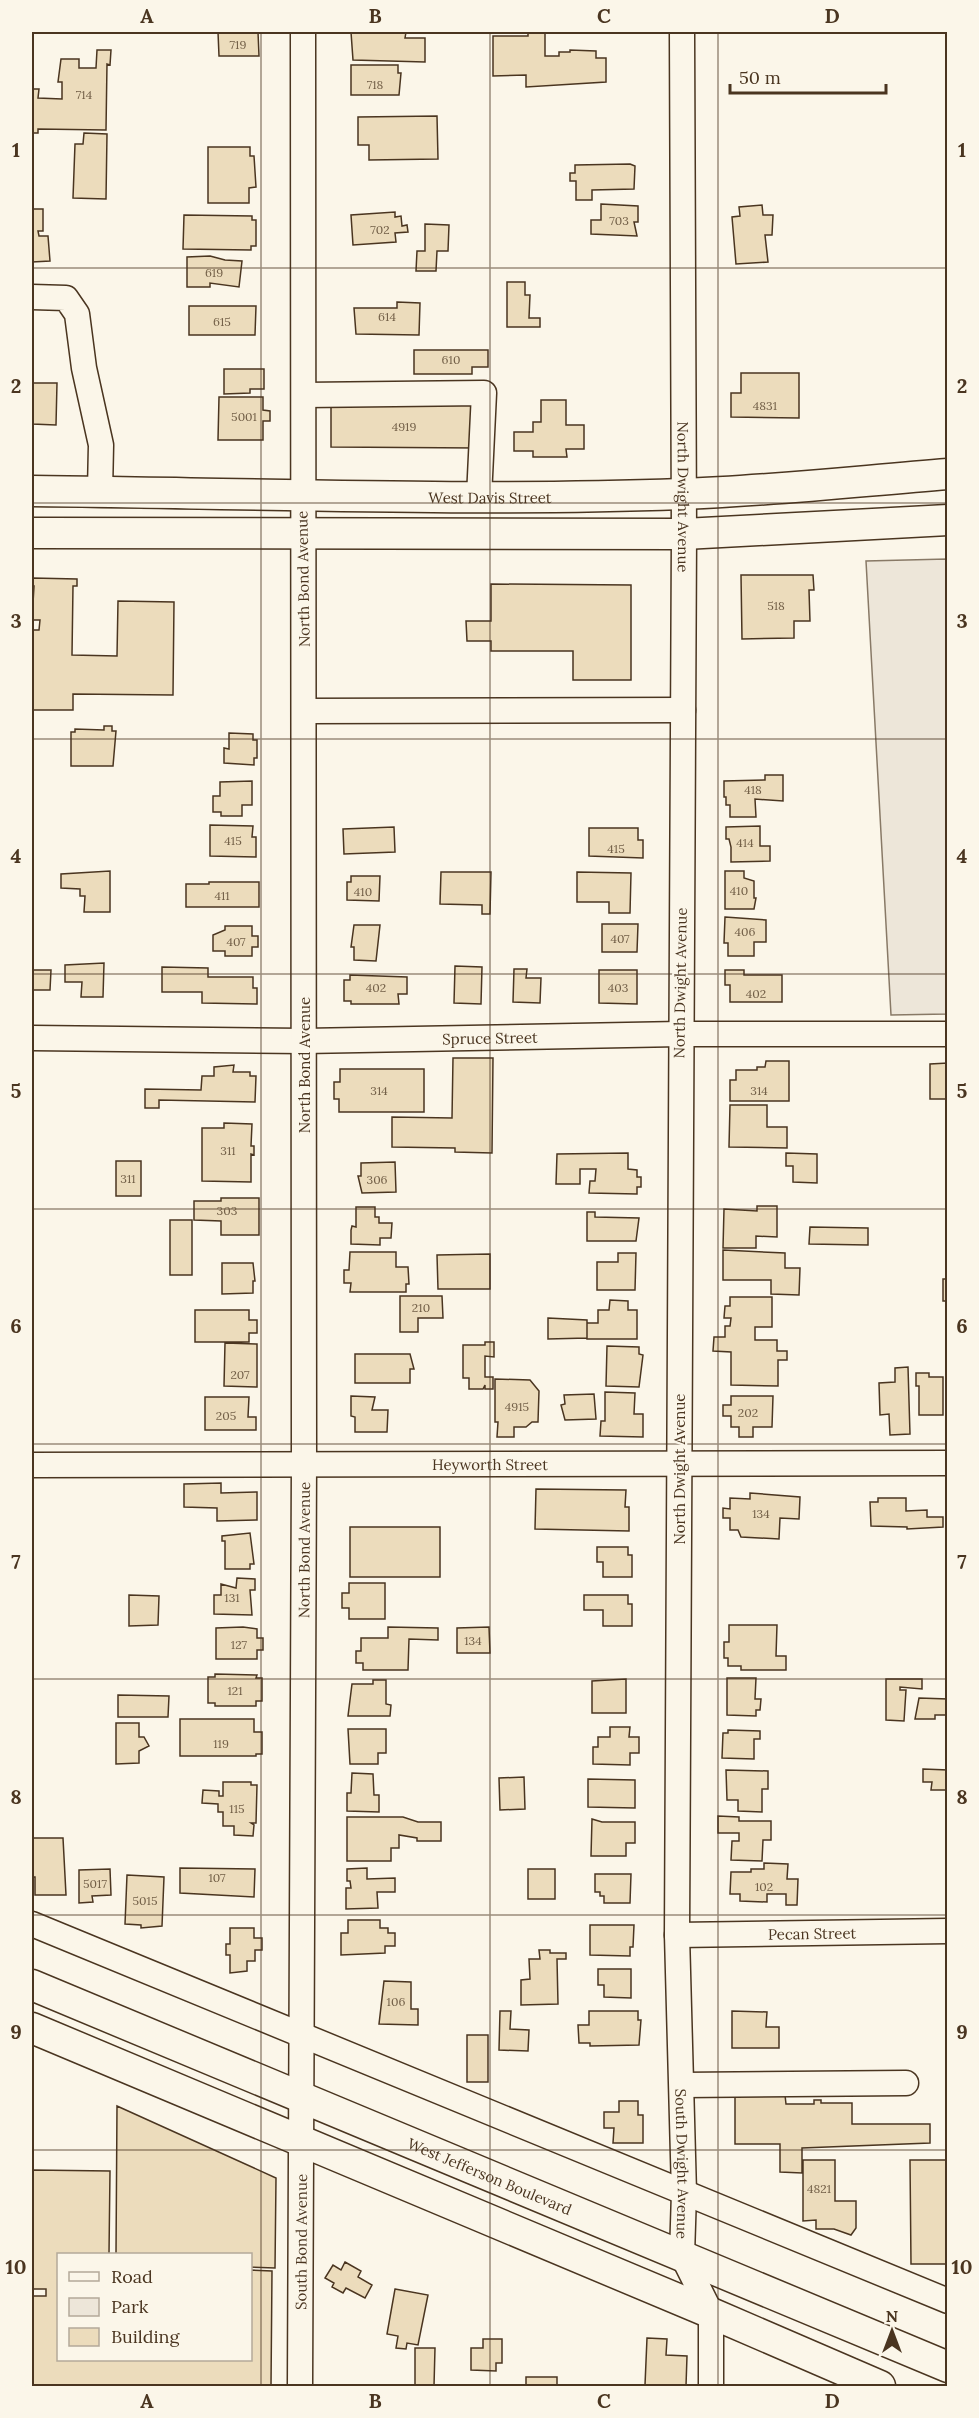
<svg xmlns="http://www.w3.org/2000/svg" width="979" height="2418" font-family="Lora,serif">
	<rect width="100%" height="100%" fill="#fbf6e9"/>
	<path fill="#ede6d9" stroke="#887966" stroke-width="1.5" d="M947,559V1014L891,1015L866,561Z"/>
	<path fill="#ecdcbc" stroke="#4a3520" stroke-width="1.5" d="M218,32H258L259,56H219Z
		M351,32H406L405,38H425V62L353,60Z
		M528,32H545V56H559V52H570V50L596,51V58H606V82L526,87V75L493,76V36H528Z
		M97,50H111L110,65L107,64L106,130L38,129V133H32V89H39L38,98L62,99V82H58L61,59H79V68H96Z
		M351,65H398V73H401L399,95H351Z
		M437,116L438,159L369,160V145H358V117Z
		M84,133L107,134L106,199L73,198L75,144H83Z
		M208,147H250V156H254L256,187L249,188V203H208Z
		M630,164L635,166L634,189L592,190V200H576V181H570V173H575V165Z
		M601,204L638,206V222H634L637,236L591,234V220H601Z
		M762,205L763,215H773L772,235H765L768,262L736,264L732,217L740,216L739,207Z
		M32,209H43V231H38L39,236H48L50,261L32,262Z
		M395,212V217L401,216L402,226L407,225L408,232L395,233L396,242L353,245L351,215Z
		M184,215L252,216V220H256V246H251V250L183,249Z
		M425,224L449,225L448,251H437L436,271H416L417,251H425Z
		M210,256L225,260L242,261L239,287L210,283V287H187V257Z
		M507,282H525V295H530L529,318H540V327H507Z
		M397,302L420,303L419,335L356,334L354,308H397Z
		M189,306H256L255,335H189Z
		M414,350H488V367H472V374H414Z
		M224,369H264V389H250V393L224,394Z
		M741,373H799V418L731,417V393H741Z
		M32,383H57L56,425L32,424Z
		M219,397H263V410L270,411V421H263V440H218Z
		M541,400H566V425H584V449H566L567,457H533V451H514V432H533V422H541Z
		M331,403L478,405L477,448L331,447Z
		M741,575H813L814,590H809L810,621H794V638L742,639Z
		M32,578L77,579V586H73L72,655L117,656L118,601L174,602L173,695L73,694V710H32L33,630H39L40,620H32L34,586H32Z
		M491,584L631,585V680H573V651H491V641H467L466,621H491Z
		M104,726H112V731H116L113,766H71V732H75V729L104,730Z
		M229,733L253,734V740H257V758H254V765L224,763V748L229,749Z
		M765,775H783V801L755,799L756,817H730V805H726V797H724V781L765,780Z
		M252,781V805H242V816H221V812H213V796H220V782Z
		M210,825L253,826L252,837H256V857L210,856Z
		M760,826V846H770V861L731,862V847L729,839H726V827Z
		M394,827L395,852L344,854L343,829Z
		M589,828H638V840H643V858L589,856Z
		M110,871V912H84L85,896H80V889L61,888V874Z
		M725,871H744V878L754,881V898H756L754,909H725Z
		M441,872H491L490,914H482V905L440,904Z
		M577,872L631,873L630,913H609V902H577Z
		M351,876H380L379,901L347,900V882H351Z
		M209,882H259V907H186V884H209Z
		M725,917L766,920V942H754V956H728V943H724Z
		M602,924H638L637,952H602Z
		M354,925H380L376,961L354,960V947H351Z
		M225,926H252V936H258V947H252V956H225V951H213V935L225,930Z
		M104,963L103,997H81L82,982H65V965Z
		M455,966L482,967L481,1004L454,1003Z
		M162,967L208,968V977H253V988H257V1004L202,1003V992H162Z
		M514,969H527L526,978H541L540,1003L513,1002Z
		M32,970H51L50,990H32Z
		M599,970H637V1004L599,1003Z
		M725,970H744V975H782V1002H730V985H725Z
		M350,975L407,977V994H398L399,1004H351V1001H344V980H350Z
		M453,1058H493L492,1153L455,1152V1148L392,1147V1117L452,1118Z
		M766,1061H789V1101H730V1080H736V1070H757V1067H765Z
		M948,1063V1099H930V1064Z
		M234,1065L233,1072H250V1076H256L255,1102L159,1100V1108H145V1089L201,1090L202,1076H214V1067Z
		M340,1069H424V1112H339V1099H334V1082H340Z
		M730,1105H767V1127H787V1148L729,1147Z
		M224,1123L252,1124L251,1146H254V1155L251,1154V1182L202,1181V1128H224Z
		M628,1153V1169L637,1170V1177H641V1187H637V1194L589,1193L590,1181H595L596,1169H580V1184H556L557,1154Z
		M786,1153L817,1154V1183L793,1182V1166H786Z
		M116,1161H141V1196H116Z
		M395,1162L396,1192L362,1193L358,1176H361V1163Z
		M221,1198H259V1235H221V1221L194,1220V1201H221Z
		M757,1206H777V1237L756,1236V1248H723L724,1209L757,1211Z
		M356,1207H375V1217H379V1223H392L391,1238H380V1245L351,1244V1230L352,1226L356,1227Z
		M587,1212H595V1217L639,1218L636,1241H587Z
		M170,1220H192V1275H170Z
		M810,1227L868,1228V1245L809,1244Z
		M723,1250L785,1253V1268H800L799,1295L771,1294V1280H723Z
		M350,1252H396V1267H408L409,1284H406V1292H350L351,1283H344V1270H349Z
		M618,1253H636L635,1290H597V1262H618Z
		M490,1254V1289H438L437,1255Z
		M222,1263H253L255,1281H253V1293L222,1294Z
		M943,1279H948V1301H943Z
		M400,1296H442L443,1318H418V1332H400Z
		M730,1297H772V1327H755V1340H777V1351H787V1360H778V1386L731,1385V1352L713,1351L714,1337H725V1326H730L731,1318H724L725,1306H730Z
		M610,1300L628,1301V1310H637V1339H587V1323H598V1310H609Z
		M195,1310H249V1320H257V1333H249V1342H195Z
		M548,1318L587,1320V1338L548,1339Z
		M485,1342H494V1357L485,1356V1377H493V1389H485V1385L483,1389H469V1378H463V1345H485Z
		M225,1343L257,1344V1387L224,1386Z
		M607,1346L639,1347V1354L643,1355L639,1387L606,1386Z
		M355,1354H410L414,1369H410V1383H355Z
		M908,1367L910,1434L890,1435L889,1414L880,1415L879,1383L895,1382V1368Z
		M916,1373H929V1377H943V1415H919V1386H916Z
		M495,1379L530,1380L539,1391L538,1422H532L526,1427H514V1437H497L498,1422H495Z
		M605,1392L635,1393L634,1414H643V1437L600,1436L601,1421H605Z
		M594,1394L596,1419L565,1420L561,1405L565,1404L564,1395Z
		M351,1396L375,1397L372,1410H388L387,1432H355V1417L351,1416Z
		M731,1396H773L772,1427H753V1437H739V1427H731V1416H723V1405H731Z
		M205,1397H249L248,1417H256V1430H205Z
		M221,1483V1493L257,1492V1520L217,1521V1508L184,1507V1484Z
		M536,1489L626,1490L625,1507H629V1531L535,1529Z
		M750,1493L800,1497L799,1519L780,1518L779,1539L741,1537L738,1530H730V1518H723V1508L730,1509V1498L750,1499Z
		M878,1498H906V1511L927,1510V1517H943V1527L907,1529V1527L871,1526L870,1502H878Z
		M350,1527H440V1577H350Z
		M250,1533L254,1564H250V1569H225V1541H222V1536Z
		M597,1547H628V1555H632V1577H603V1562H597Z
		M237,1578L255,1579V1590H250L252,1615L214,1614V1595H221V1584L236,1588Z
		M349,1583H385V1619H349V1608H342V1593H349Z
		M129,1595L159,1596L158,1625L129,1626Z
		M584,1595H628V1604H632V1626H603V1610H584Z
		M729,1625H777L776,1656H786V1670H741V1666H728V1658H724V1642H729Z
		M243,1627L257,1629V1638H263V1650H257V1659H216V1628Z
		M388,1627L438,1628V1640L409,1639L408,1670H363V1663H356V1651H361V1638H388Z
		M489,1627L490,1653H457V1628Z
		M215,1674L257,1675L256,1678H262V1701H256V1706H215V1703H208V1677H215Z
		M727,1678H756L755,1699H761L760,1710H756V1716L727,1715Z
		M626,1679V1713H592V1681Z
		M886,1679H922V1689L900,1687V1690H906L904,1721L886,1720Z
		M373,1680H386V1704L391,1705L390,1716H348L352,1684H373Z
		M118,1695L169,1696L168,1717H118Z
		M919,1698L948,1699V1715H935V1719H915Z
		M180,1719H254V1732H262V1754H256V1756H180Z
		M116,1723H139V1737H144L149,1746L139,1751V1763L116,1764Z
		M610,1727H630L629,1737H639V1753H630V1765L593,1764V1747H598V1737H610Z
		M348,1729H386V1753H378V1764H350Z
		M728,1730L760,1731V1739H754V1759L722,1758L723,1733H728Z
		M923,1769L948,1770V1790H931L932,1782H923Z
		M726,1770L768,1771V1789H762V1812L738,1811V1800H727Z
		M352,1773L373,1774L374,1795H379V1812L347,1811V1793H351Z
		M524,1777L525,1809L500,1810L499,1778Z
		M588,1779L635,1780V1808L588,1807Z
		M223,1782H251V1785H257L256,1823H251L254,1825L253,1836L234,1835V1826H223V1812H218V1804L202,1803L203,1790L219,1791V1796H223Z
		M718,1816L739,1817V1821H771V1840H763L762,1861L731,1860L732,1841H739V1833H718Z
		M347,1817H403L418,1822H441V1841H417V1838L399,1835V1848H391V1861H347Z
		M592,1819L602,1822H635V1843H626V1856H591Z
		M32,1838H63L66,1895H35V1877H32Z
		M764,1863L788,1864L787,1879H798L797,1905H786V1894H767V1902L740,1901V1894H730L731,1872H751V1869H764Z
		M180,1868L255,1869L254,1897L180,1893Z
		M367,1868V1879L395,1878V1892H377L378,1908L346,1909V1888H351L350,1881H347V1869Z
		M110,1869L111,1895L92,1896L93,1902L79,1903V1870Z
		M528,1869H555V1899H528Z
		M595,1874H631L630,1903H604V1896H600V1892H595Z
		M127,1875L164,1877L162,1926L141,1928V1925L125,1924Z
		M348,1920H380V1928H388V1933H395V1946H385V1953L341,1955V1933H348Z
		M590,1925H634L633,1947H630V1956L590,1955Z
		M230,1928H254V1938H262V1950H255V1961H247V1971L230,1973V1955H226V1944H230Z
		M539,1950H550V1953H566V1959H557L558,2004L521,2005V1980L530,1979L529,1959H540Z
		M598,1969H631V1998L604,1997V1985H598Z
		M384,1981L411,1982V2009H418V2025L379,2024Z
		M500,2011H511L510,2029L529,2030L528,2051L499,2050Z
		M589,2011H638V2020H641L639,2045L590,2046V2043H579L578,2025H589Z
		M732,2011L767,2012L766,2027H779V2048H732Z
		M467,2035H488V2082H467Z
		M735,2095H785L786,2104H814V2100H821V2103H852V2124H930V2143L802,2148V2173L780,2172V2144H735Z
		M619,2101H638V2115H643V2143H613L614,2128H604V2112H619Z
		M117,2106L276,2178L275,2268L250,2267V2254H116Z
		M803,2160H835V2201H856V2228L851,2235L834,2229H816V2220L803,2221Z
		M910,2160H948V2264H911Z
		M32,2170L110,2171L109,2254H58V2360H250V2270L272,2271L271,2386H32V2296H46V2289H32Z
		M345,2262L361,2271L358,2277L372,2285L365,2298L346,2288L343,2293L332,2287L334,2283L325,2278L333,2265L341,2270Z
		M395,2289L428,2295L418,2345L407,2343L406,2349L396,2348L398,2336L387,2334Z
		M647,2338L667,2339L666,2355L687,2356L686,2386L645,2385Z
		M483,2339H502V2363H496V2371L471,2370V2348H483Z
		M415,2348H435L434,2386H415Z
		M526,2377H557V2386H526Z"/>
	<g fill="none" stroke-linecap="round" stroke-linejoin="round">
		<g stroke="#4a3520" stroke-width="27">
			<g id="minor">
				<path id="s1" d="M682,32L684,534L677,1935L684,2193L682,2255L711,2313V2386"/>
				<path d="M32,297L66,298L77,314L84,368L101,445L100,491"/>
				<path d="M304,395L484,393L479,497"/>
				<path d="M305,711L683,710"/>
				<path id="s2" d="M32,1038L304,1041L680,1034H948"/>
				<path id="s3" d="M32,1465L948,1463"/>
				<path d="M32,1924L948,2301"/>
				<path id="s4" d="M677,1935L948,1931"/>
				<path d="M682,2085L906,2083"/>
				<path id="s5" d="M300,2386L304,1463L303,32"/>
			</g>
		</g>
		<g stroke="#4a3520" stroke-width="33">
			<g id="major">
				<path id="s6" d="M32,491C248,493 465,502 681,494C770,491 859,481 948,474"/>
				<path d="M32,533L684,534L948,520"/>
				<path id="s7" d="M32,1985L948,2367"/>
				<path d="M32,2028L711,2313L880,2386"/>
			</g>
		</g>
		<use href="#minor" stroke="#fbf6e9" stroke-width="24"/>
		<use href="#major" stroke="#fbf6e9" stroke-width="30"/>
	</g>
	<path fill="none" stroke="#4a3520" stroke-width="1.5" stroke-opacity="0.55" d="M261,32V2386M490,32V2386M718,32V2386M32,268H948M32,503H948M32,739H948M32,974H948M32,1209H948M32,1444H948M32,1679H948M32,1915H948M32,2150H948"/>
	<g text-anchor="middle" dominant-baseline="central" stroke-width="4.5" stroke-linejoin="round" paint-order="stroke">
		<g font-size="12" fill="#725f47">
			<text x="238" y="44">719</text>
			<text x="375" y="84">718</text>
			<text x="84" y="94">714</text>
			<text x="619" y="220">703</text>
			<text x="380" y="229">702</text>
			<text x="214" y="272">619</text>
			<text x="387" y="316">614</text>
			<text x="222" y="321">615</text>
			<text x="451" y="359">610</text>
			<text x="765" y="405">4831</text>
			<text x="244" y="416">5001</text>
			<text x="404" y="426">4919</text>
			<text x="776" y="605">518</text>
			<text x="753" y="789">418</text>
			<text x="233" y="840">415</text>
			<text x="745" y="842">414</text>
			<text x="616" y="848">415</text>
			<text x="739" y="890">410</text>
			<text x="363" y="891">410</text>
			<text x="222" y="895">411</text>
			<text x="745" y="931">406</text>
			<text x="620" y="938">407</text>
			<text x="236" y="941">407</text>
			<text x="376" y="987">402</text>
			<text x="618" y="987">403</text>
			<text x="756" y="993">402</text>
			<text x="379" y="1090">314</text>
			<text x="759" y="1090">314</text>
			<text x="228" y="1150">311</text>
			<text x="128" y="1178">311</text>
			<text x="377" y="1179">306</text>
			<text x="227" y="1210">303</text>
			<text x="421" y="1307">210</text>
			<text x="240" y="1374">207</text>
			<text x="517" y="1406">4915</text>
			<text x="748" y="1412">202</text>
			<text x="226" y="1415">205</text>
			<text x="761" y="1513">134</text>
			<text x="232" y="1597">131</text>
			<text x="473" y="1640">134</text>
			<text x="239" y="1644">127</text>
			<text x="235" y="1690">121</text>
			<text x="221" y="1743">119</text>
			<text x="237" y="1808">115</text>
			<text x="217" y="1877">107</text>
			<text x="95" y="1883">5017</text>
			<text x="764" y="1886">102</text>
			<text x="145" y="1900">5015</text>
			<text x="396" y="2001">106</text>
			<text x="819" y="2188">4821</text>
		</g>
		<g font-size="15" fill="#4a3520" stroke="#fbf6e9">
			<text stroke="none"><textPath href="#s6" startOffset="458">West Davis Street</textPath></text>
			<text stroke="none"><textPath href="#s1" startOffset="465">North Dwight Avenue</textPath></text>
			<text transform="translate(303 579) rotate(-91)">North Bond Avenue</text>
			<text transform="translate(680 983) rotate(-89)">North Dwight Avenue</text>
			<text stroke="none"><textPath href="#s2" startOffset="458">Spruce Street</textPath></text>
			<text transform="translate(304 1065) rotate(-90)">North Bond Avenue</text>
			<text stroke="none"><textPath href="#s3" startOffset="458">Heyworth Street</textPath></text>
			<text transform="translate(679 1469) rotate(-90)">North Dwight Avenue</text>
			<text stroke="none"><textPath href="#s5" startOffset="836">North Bond Avenue</textPath></text>
			<text stroke="none"><textPath href="#s4" startOffset="135">Pecan Street</textPath></text>
			<text stroke="none"><textPath href="#s1" startOffset="2132">South Dwight Avenue</textPath></text>
			<text stroke="none"><textPath href="#s7" startOffset="496">West Jefferson Boulevard</textPath></text>
			<text stroke="none"><textPath href="#s5" startOffset="144">South Bond Avenue</textPath></text>
		</g>
	</g>
	<rect width="979" height="2418" fill="none" stroke="#fbf6e9" stroke-width="66"/>
	<rect x="57" y="2253" width="195" height="108" fill="#fbf6e9" stroke="#b4a999" stroke-width="1.5"/>
	<rect x="69" y="2272" width="30" height="9" fill="#fbf6e9" stroke="#b4a999" stroke-width="1.5"/>
	<text x="111" y="2283" font-size="18" fill="#4a3520">Road</text>
	<rect x="69" y="2298" width="30" height="18" fill="#ede6d9" stroke="#b4a999" stroke-width="1.5"/>
	<text x="111" y="2313" font-size="18" fill="#4a3520">Park</text>
	<rect x="69" y="2328" width="30" height="18" fill="#ecdcbc" stroke="#b4a999" stroke-width="1.5"/>
	<text x="111" y="2343" font-size="18" fill="#4a3520">Building</text>
	<g transform="translate(892 2331)" stroke="#fbf6e9" stroke-width="4.5" paint-order="stroke">
	<path d="M0-4.5L10 22L0 15L-10 22Z" fill="#4a3520"/>
	<text y="-9" font-size="16" font-weight="bold" text-anchor="middle" fill="#4a3520">N</text>
	</g>
	<path d="M730 84v9h156v-9" fill="none" stroke="#4a3520" stroke-width="3"/>
	<text x="739" y="84" font-size="18" fill="#4a3520" stroke="#fbf6e9" stroke-width="4.5" paint-order="stroke">50 m</text>
	<rect x="33" y="33" width="913" height="2352" fill="none" stroke="#4a3520" stroke-width="2"/>
	<g font-size="20" text-anchor="middle" font-weight="bold" fill="#4a3520">
		<text x="147" y="23">A</text>
		<text x="375" y="23">B</text>
		<text x="604" y="23">C</text>
		<text x="832" y="23">D</text>
		<text x="16" y="157">1</text>
		<text x="962" y="157">1</text>
		<text x="16" y="393">2</text>
		<text x="962" y="393">2</text>
		<text x="16" y="628">3</text>
		<text x="962" y="628">3</text>
		<text x="16" y="863">4</text>
		<text x="962" y="863">4</text>
		<text x="16" y="1098">5</text>
		<text x="962" y="1098">5</text>
		<text x="16" y="1333">6</text>
		<text x="962" y="1333">6</text>
		<text x="16" y="1569">7</text>
		<text x="962" y="1569">7</text>
		<text x="16" y="1804">8</text>
		<text x="962" y="1804">8</text>
		<text x="16" y="2039">9</text>
		<text x="962" y="2039">9</text>
		<text x="16" y="2274">10</text>
		<text x="962" y="2274">10</text>
		<text x="147" y="2408">A</text>
		<text x="375" y="2408">B</text>
		<text x="604" y="2408">C</text>
		<text x="832" y="2408">D</text>
	</g>
</svg>
